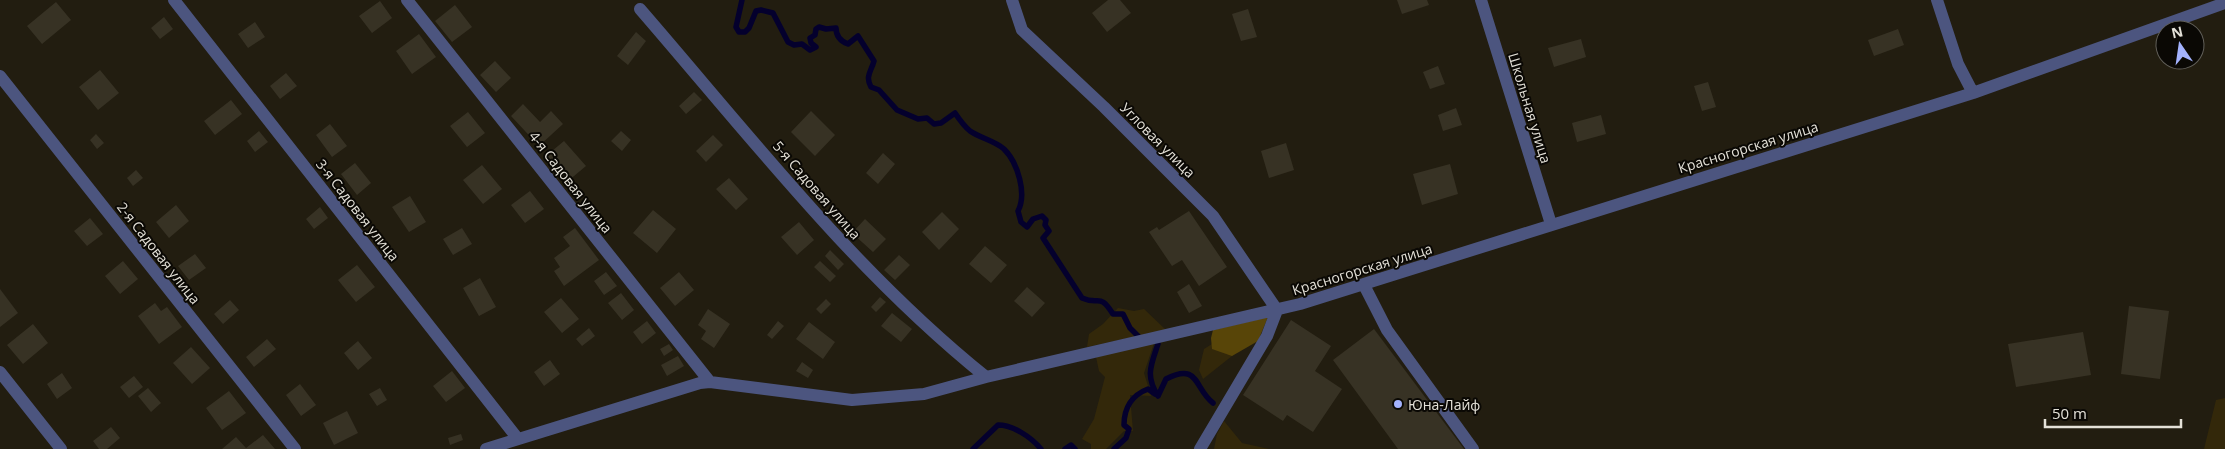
<svg xmlns="http://www.w3.org/2000/svg" width="2225" height="449" font-family="'Open Sans',sans-serif">
	<rect width="100%" height="100%" fill="#221d10"/>
	<path fill="#33280a" d="M1118,308L1134,311L1144,309L1166,330L1087,347L1089,334L1103,324Z
		M1220,339L1241,344L1232,356L1203,379L1199,370L1204,349Z
		M1154,343L1144,373L1151,396L1130,395L1133,431H1124L1106,449H1091V444L1082,439L1094,419L1105,377L1099,371L1096,357Z
		M2225,398V449H2204L2216,400Z
		M1224,421L1242,443L1269,449H1214L1217,434Z"/>
	<path fill="#584508" d="M1268,317L1258,341L1232,356L1212,349L1211,338L1213,330Z"/>
	<g fill="none" stroke-linecap="round" stroke-linejoin="round">
		<path stroke="#04002d" stroke-width="5.5" d="M742,0L736,27L739,32H745L749,28L756,11L761,10L773,13L788,42L794,45L802,44L810,50L816,47L811,43L810,38L815,35L816,29L819,27L826,29L836,28C836,36 840,41 848,44L858,36L874,61C871,72 865,76 871,87L879,90L897,110L918,119L927,118L934,124L941,123L955,113C959,119 964,126 970,131C980,138 995,141 1004,149C1018,163 1027,194 1018,211L1021,222L1027,227L1033,219L1042,216L1046,220L1045,225L1049,231L1043,238L1082,298C1100,306 1099,292 1113,314H1123L1130,328L1142,340
			M1158,344C1151,365 1145,376 1158,396L1166,379C1199,362 1194,388 1213,403
			M973,449L998,425C1013,425 1031,437 1041,449
			M1065,449L1071,445L1075,449
			M1114,449L1126,438L1129,429L1124,425C1124,408 1132,395 1148,389L1155,394"/>
	</g>
	<path fill="#373224" d="M1108,0H1120L1131,13L1107,32L1092,13Z
		M1397,0H1427L1429,5L1402,14Z
		M380,1L392,18L372,33L359,16Z
		M56,2L71,20L42,44L27,26Z
		M455,5L472,27L452,42L435,21Z
		M1248,9L1257,37L1241,41L1232,14Z
		M164,17L173,29L160,39L151,28Z
		M255,22L265,37L248,48L238,34Z
		M1898,29L1904,45L1874,56L1868,40Z
		M636,32L646,41L628,65L617,56Z
		M419,34L436,57L412,74L396,51Z
		M1581,39L1586,57L1554,67L1548,48Z
		M495,61L511,78L496,92L480,75Z
		M1438,66L1445,84L1430,89L1423,72Z
		M100,70L119,93L98,110L79,87Z
		M286,73L297,86L280,99L270,86Z
		M1708,82L1716,107L1702,111L1694,86Z
		M694,92L702,100L686,114L679,106Z
		M231,100L242,114L215,135L204,121Z
		M523,104L540,122L551,111L563,124L539,146L511,116Z
		M1456,108L1462,125L1443,131L1438,115Z
		M811,111L835,135L815,156L791,132Z
		M468,112L485,133L467,147L450,126Z
		M1601,115L1606,134L1577,142L1572,123Z
		M330,124L347,146L332,157L316,135Z
		M259,131L268,142L255,152L247,141Z
		M621,131L631,140L622,151L611,141Z
		M96,134L104,143L97,149L90,140Z
		M713,135L723,145L706,162L696,151Z
		M564,141L586,166L568,181L546,156Z
		M1286,143L1294,170L1269,178L1261,151Z
		M883,153L895,164L878,184L866,173Z
		M355,163L371,183L357,195L341,174Z
		M1450,164L1458,194L1422,205L1413,174Z
		M482,165L502,189L483,204L463,180Z
		M136,170L143,178L133,186L127,178Z
		M729,178L748,199L736,210L716,189Z
		M530,191L544,209L525,223L511,205Z
		M410,196L426,222L409,232L392,207Z
		M176,205L189,221L169,238L156,222Z
		M320,207L328,218L314,229L306,219Z
		M653,210L676,229L657,253L633,233Z
		M1189,211L1227,267L1199,286L1182,260L1172,266L1149,232L1157,227L1159,230Z
		M942,212L959,229L939,250L922,232Z
		M90,218L103,234L87,246L74,231Z
		M865,219L886,239L873,252L852,233Z
		M799,222L814,240L797,255L781,237Z
		M462,228L472,244L453,255L443,239Z
		M575,228L599,260L564,286L554,271L560,267L554,258L570,246L563,237Z
		M985,246L1007,265L991,283L969,264Z
		M830,250L844,264L838,270L825,256Z
		M195,254L206,268L189,280L178,266Z
		M899,255L910,265L895,280L884,270Z
		M123,261L138,279L120,294L105,276Z
		M820,261L836,276L830,282L814,267Z
		M357,265L375,287L356,302L338,280Z
		M606,272L617,286L604,295L594,281Z
		M679,272L694,290L675,306L660,288Z
		M480,278L496,307L479,316L463,288Z
		M1189,284L1202,306L1189,313L1177,292Z
		M1027,287L1045,303L1032,317L1014,301Z
		M0,289L18,313L0,327Z
		M621,293L634,310L622,320L608,303Z
		M880,297L886,302L876,312L871,307Z
		M561,298L579,319L562,333L544,312Z
		M826,299L831,304L821,314L816,309Z
		M230,300L239,310L223,324L214,314Z
		M155,303L161,311L167,307L182,327L159,344L138,316Z
		M2129,306L2169,311L2160,379L2121,374Z
		M708,309L730,324L714,348L701,339L706,331L698,325Z
		M892,313L912,329L901,342L881,326Z
		M1291,320L1331,346L1315,371L1342,389L1313,432L1287,415L1283,421L1243,395Z
		M647,321L656,333L642,344L633,332Z
		M778,321L784,326L772,339L767,335Z
		M809,322L835,342L823,359L796,339Z
		M33,324L48,343L23,364L7,345Z
		M589,328L595,336L582,346L576,339Z
		M1374,329L1464,449H1398L1333,360Z
		M2083,332L2091,375L2016,387L2008,344Z
		M267,339L276,349L254,367L246,357Z
		M358,341L372,358L358,370L344,353Z
		M669,344L673,350L664,356L660,349Z
		M191,347L210,368L192,384L173,363Z
		M678,356L684,366L667,376L661,365Z
		M550,360L560,374L544,386L534,372Z
		M802,362L813,370L808,378L796,371Z
		M452,371L465,388L446,402L433,386Z
		M62,373L72,388L57,399L47,384Z
		M134,376L143,387L129,398L120,387Z
		M300,384L316,405L301,416L286,395Z
		M148,388L161,403L151,412L138,396Z
		M380,388L387,400L377,406L369,394Z
		M229,391L246,413L222,430L206,408Z
		M347,411L358,433L334,445L323,423Z
		M111,427L120,438L107,449H99L93,441Z
		M461,434L463,440L450,445L448,438Z
		M263,435L275,449H222L236,437L246,448Z"/>
	<g fill="none" stroke-linecap="round" stroke-linejoin="round">
		<path stroke="#4c557f" stroke-width="12" d="M174,0L518,439
			M407,0L710,382
			M1012,0L1022,30L1104,107L1213,216L1277,310
			M1481,0L1551,224
			M1937,0L1958,64L1973,93
			M640,9C750,136 854,271 986,377
			M0,76L295,449
			M1364,285L1387,330L1473,449
			M0,372L61,449
			M486,449L700,383L710,382L852,400L924,394L986,377L1300,304L1973,93L2225,3
			M1200,449L1267,336L1277,310"/>
	</g>
	<circle fill="#a3b2fd" stroke="#0a0804" stroke-width="2" cx="1398" cy="404" r="5"/>
	<g text-anchor="middle" dominant-baseline="central" stroke-width="4" stroke-linejoin="round" paint-order="stroke">
		<g font-size="14" fill="#e4e1d8" stroke="#0a0804">
			<text transform="translate(1530 108) rotate(73)">Школьная улица</text>
			<text transform="translate(1158 140) rotate(45)">Угловая улица</text>
			<text transform="translate(1748 147) rotate(-17)">Красногорская улица</text>
			<text transform="translate(571 182) rotate(52)">4-я Садовая улица</text>
			<text transform="translate(817 190) rotate(49)">5-я Садовая улица</text>
			<text transform="translate(358 210) rotate(52)">3-я Садовая улица</text>
			<text transform="translate(159 253) rotate(52)">2-я Садовая улица</text>
			<text transform="translate(1362 269) rotate(-17)">Красногорская улица</text>
		</g>
		<g font-size="14" fill="#e4e1d8" stroke="#0a0804" text-anchor="start">
			<text x="1408" y="404">Юна-Лайф</text>
		</g>
	</g>
	<g transform="translate(2180 45) rotate(347)"><circle r="24" fill="#0a0804" stroke="#615f59"/>
	<path d="M0-4L9 19L0 12L-9 19Z" fill="#a3b2fd"/>
	<text y="-8" font-size="14" font-weight="bold" text-anchor="middle" fill="#e4e1d8">N</text>
	</g>
	<path d="M2045 419v8h136v-8" fill="none" stroke="#e4e1d8" stroke-width="2.5"/>
	<text x="2052" y="419" font-size="15" fill="#e4e1d8" stroke="#0a0804" stroke-width="4" paint-order="stroke">50 m</text>
</svg>
